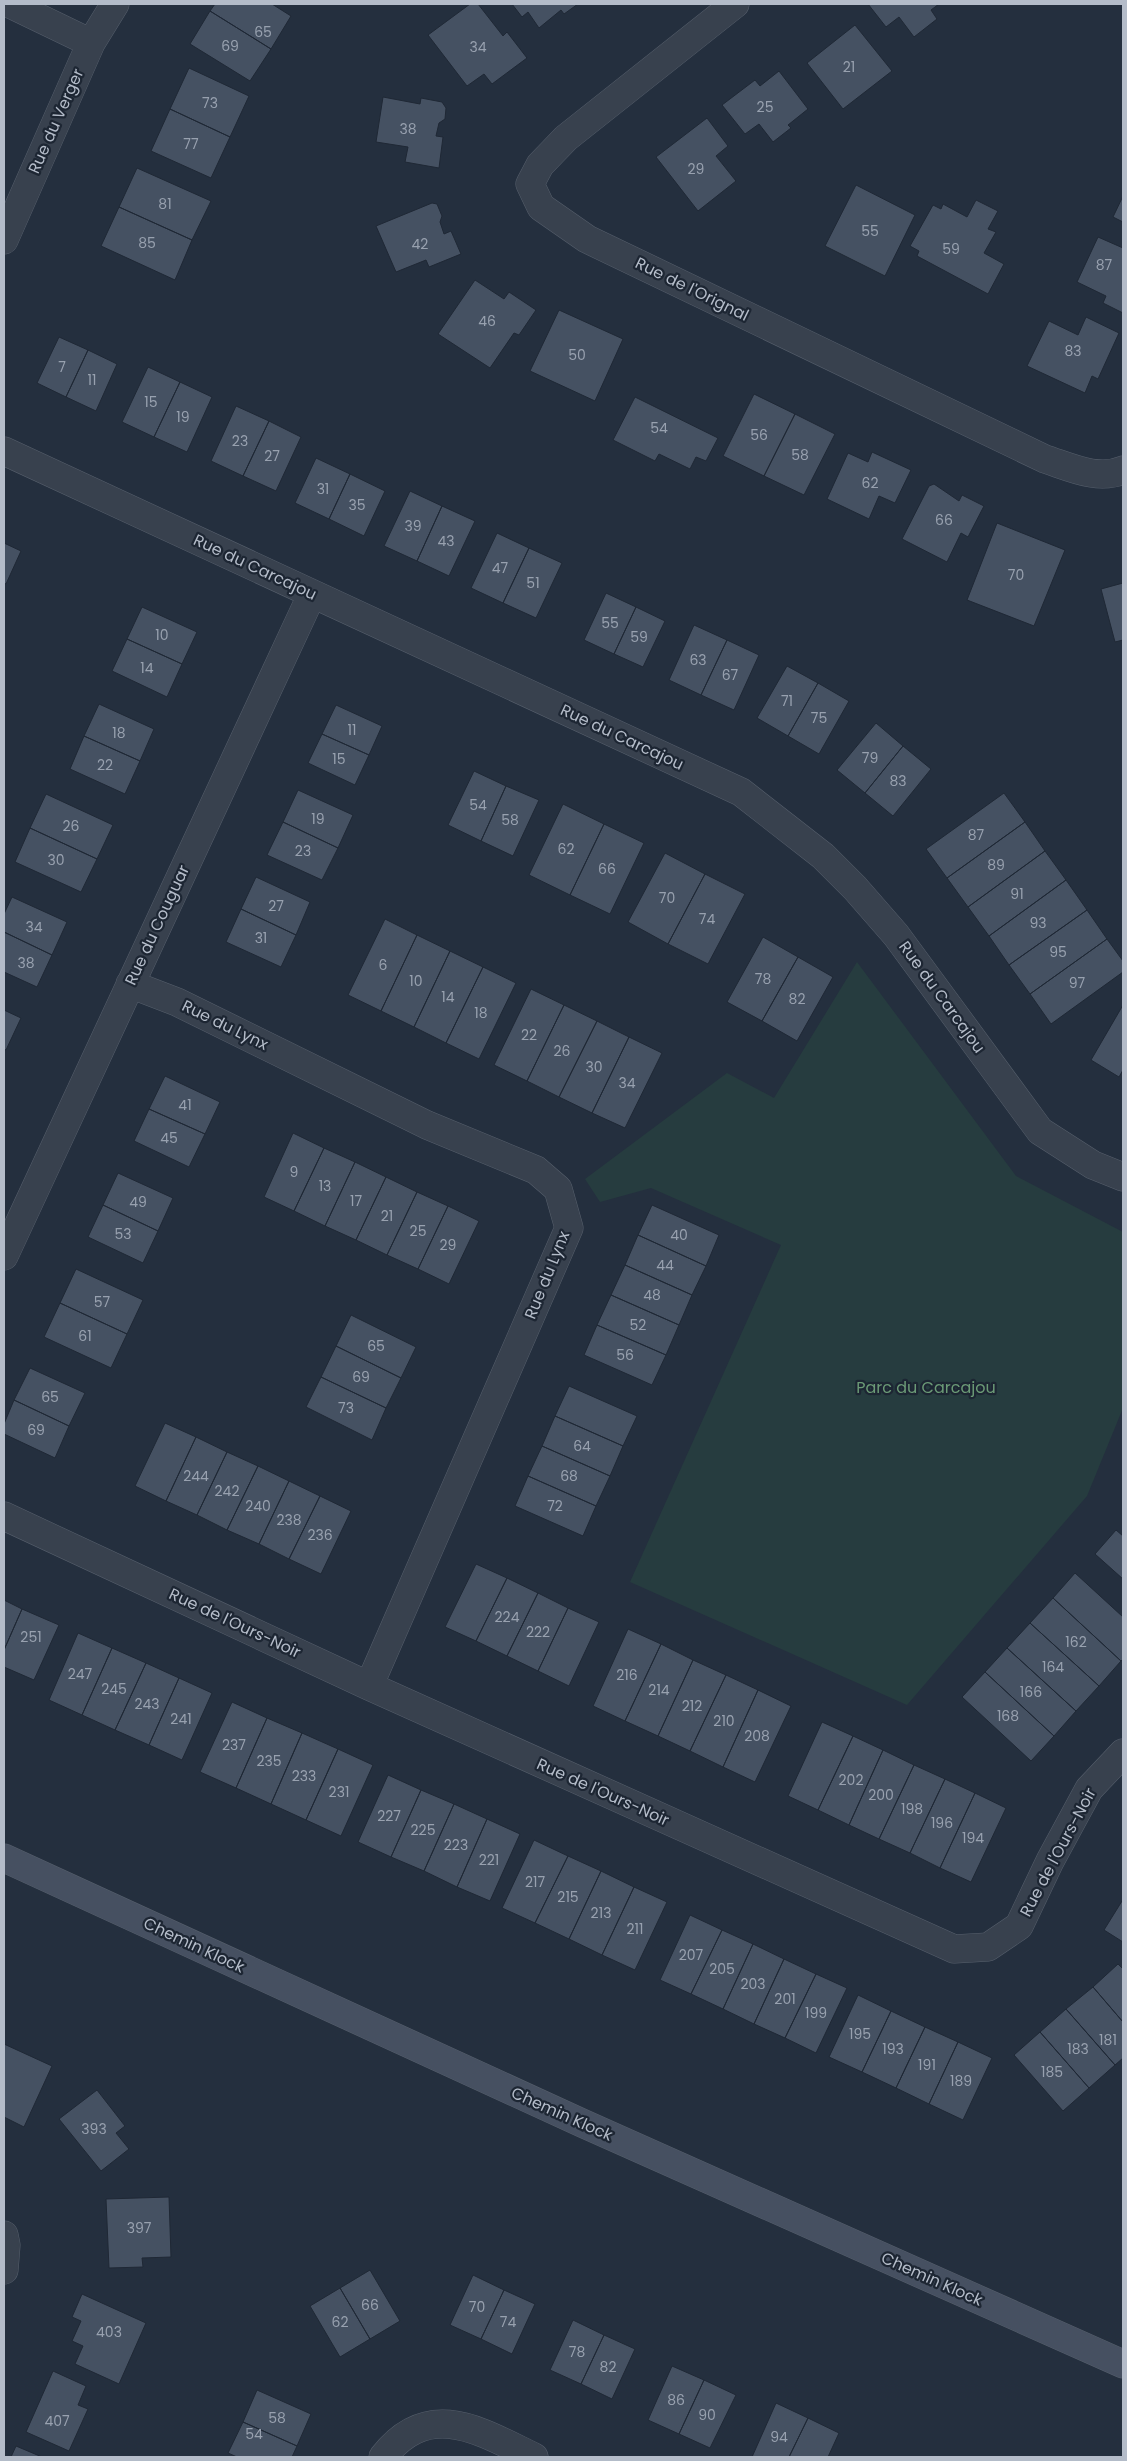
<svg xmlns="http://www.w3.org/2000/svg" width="1127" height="2461" font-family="Poppins,sans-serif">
	<rect width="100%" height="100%" fill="#242f3e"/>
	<path fill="#263c3f" d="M857,962L1016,1176L1123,1232V1408L1087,1496L907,1705L630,1582L781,1245L651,1188L600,1202L585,1179L727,1073L774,1098Z"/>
	<path fill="#455162" stroke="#1f2835" d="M215,4H272L291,16L271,49L210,11Z
		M470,4H478L503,36L507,32L527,58L492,84L484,74L467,86L428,35Z
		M512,4H578L564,14L561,10L539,28L528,12L522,17Z
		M868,4H939L931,10L937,19L914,37L899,17L886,27Z
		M210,11L271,49L250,81L190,44Z
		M855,25L892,71L843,109L807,63Z
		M189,68L249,96L230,137L170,109Z
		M779,71L808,109L788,125L791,128L773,142L759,124L745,134L722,105L755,80L760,86Z
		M383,97L420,104L421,98L442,102L446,108L445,119L439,123L436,136L443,137L439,168L405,162L408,147L376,142Z
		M170,109L230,137L211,178L151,151Z
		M707,118L728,146L716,156L736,181L698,211L656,157Z
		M137,168L211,201L192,240L119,207Z
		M856,185L915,215L885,276L825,246Z
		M1123,196V222L1113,217Z
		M976,200L998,211L988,229L996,232L984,253L1004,264L988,294L917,256L919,251L910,246L933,205L941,209L943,204L967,217Z
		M432,203L437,204L442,216L440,222L444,234L451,231L461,254L429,267L426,260L396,272L376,226Z
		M119,207L192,240L175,280L101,246Z
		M1098,237L1123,248V313L1103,303L1106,296L1077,282Z
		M475,280L504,299L509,292L536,310L519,335L514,333L490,368L438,334Z
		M559,310L623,339L595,401L530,371Z
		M1086,317L1119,333L1098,379L1092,376L1085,393L1027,366L1049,321L1078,335Z
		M59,337L88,350L66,397L37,383Z
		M88,350L117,364L96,411L66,397Z
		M148,367L180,382L154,437L122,422Z
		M180,382L212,397L187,452L154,437Z
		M754,394L795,414L764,476L723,456Z
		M635,397L718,438L706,461L696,457L690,469L659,454L655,461L613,440Z
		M236,406L269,421L243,476L211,461Z
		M795,414L835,434L804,495L764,476Z
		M269,421L301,437L276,491L243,476Z
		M872,452L911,470L895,503L879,496L869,519L827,499L848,453L868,462Z
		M316,458L350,474L329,519L295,503Z
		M350,474L385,491L364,536L329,519Z
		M934,484L959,501L962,495L984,506L968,537L961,533L947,562L902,539L929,486Z
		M410,491L442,506L417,561L384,546Z
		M442,506L475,521L449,576L417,561Z
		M997,523L1065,550L1034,626L967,600Z
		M497,533L529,548L503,603L471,588Z
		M4,543L21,551L6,584L4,583Z
		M529,548L562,563L536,618L503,603Z
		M1123,583V640L1115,642L1101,589Z
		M606,593L636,607L614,654L584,640Z
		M142,607L197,632L182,664L127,639Z
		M636,607L665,621L643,667L614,654Z
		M694,625L727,640L701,695L669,680Z
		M127,639L182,664L167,697L112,671Z
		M727,640L759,655L734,710L701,695Z
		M787,666L818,683L788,736L757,718Z
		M818,683L849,701L819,754L788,736Z
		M99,704L154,729L140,761L84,736Z
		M336,705L382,726L369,755L322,734Z
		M876,723L903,746L865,793L837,770Z
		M322,734L369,755L355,785L308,763Z
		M84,736L140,761L125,794L70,769Z
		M903,746L931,769L893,816L865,793Z
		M474,771L506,786L481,841L448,825Z
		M506,786L539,800L513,856L481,841Z
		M298,790L353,815L338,848L283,822Z
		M1004,793L1025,822L947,878L926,849Z
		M46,794L113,825L97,859L30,828Z
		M563,804L604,824L570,895L529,875Z
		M283,822L338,848L322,880L267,855Z
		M1025,822L1045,851L968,907L947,878Z
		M604,824L644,843L610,914L570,895Z
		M30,828L97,859L81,892L15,862Z
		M1045,851L1066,880L989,936L968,907Z
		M665,853L705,874L668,944L628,922Z
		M705,874L745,894L708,964L668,944Z
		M256,877L310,902L296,935L241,909Z
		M1066,880L1087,910L1009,965L989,936Z
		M12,897L67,922L52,955L4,932V914Z
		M241,909L296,935L281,967L226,942Z
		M1087,910L1107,939L1030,994L1009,965Z
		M385,919L417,935L381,1011L348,995Z
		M4,932L52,955L37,987L4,972Z
		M417,935L450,951L414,1027L381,1011Z
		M763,937L798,957L762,1021L727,1002Z
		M1107,939L1123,961V972L1051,1024L1030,994Z
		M450,951L483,967L446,1043L414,1027Z
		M798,957L833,977L797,1041L762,1021Z
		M483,967L516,983L479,1059L446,1043Z
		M531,989L564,1005L527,1081L494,1065Z
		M564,1005L597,1021L559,1097L527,1081Z
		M1123,1005V1070L1119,1077L1091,1060Z
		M4,1010L21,1018L6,1050L4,1049Z
		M597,1021L629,1037L592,1113L559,1097Z
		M629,1037L662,1053L625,1128L592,1113Z
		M165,1076L220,1102L205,1134L149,1109Z
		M149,1109L205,1134L189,1167L134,1141Z
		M293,1133L324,1148L294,1211L264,1197Z
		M324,1148L355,1162L325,1226L294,1211Z
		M355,1162L386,1177L356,1240L325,1226Z
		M118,1173L173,1198L158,1231L103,1205Z
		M386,1177L417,1192L387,1255L356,1240Z
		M417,1192L448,1206L418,1269L387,1255Z
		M103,1205L158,1231L143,1263L88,1237Z
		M652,1205L719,1235L706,1266L638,1235Z
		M448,1206L479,1221L449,1284L418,1269Z
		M638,1235L706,1266L692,1295L625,1265Z
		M625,1265L692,1295L679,1325L611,1295Z
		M76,1269L143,1300L127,1334L60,1303Z
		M611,1295L679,1325L666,1355L597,1325Z
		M60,1303L127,1334L111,1368L44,1337Z
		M351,1315L416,1347L401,1378L336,1346Z
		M597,1325L666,1355L652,1385L584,1355Z
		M336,1346L401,1378L386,1408L321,1377Z
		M30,1368L85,1393L69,1426L14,1400Z
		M321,1377L386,1408L372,1440L306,1407Z
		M569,1386L637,1416L623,1446L555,1416Z
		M14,1400L69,1426L55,1458L4,1434V1424Z
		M555,1416L623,1446L610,1476L542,1446Z
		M165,1423L196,1437L166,1501L135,1486Z
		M196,1437L227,1452L197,1515L166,1501Z
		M542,1446L610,1476L596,1506L528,1476Z
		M227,1452L258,1466L227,1530L197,1515Z
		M258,1466L289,1481L259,1544L227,1530Z
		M528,1476L596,1506L583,1536L515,1506Z
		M289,1481L320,1496L289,1559L259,1544Z
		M320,1496L351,1511L321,1574L289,1559Z
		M1116,1530L1123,1536V1579L1095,1554Z
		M476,1564L507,1578L476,1641L445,1627Z
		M1075,1573L1123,1617V1659L1121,1661L1053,1598Z
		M507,1578L538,1593L507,1656L476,1641Z
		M538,1593L568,1608L538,1671L507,1656Z
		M1053,1598L1121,1661L1099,1686L1030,1623Z
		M4,1600L22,1609L4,1650Z
		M568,1608L599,1622L569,1686L538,1671Z
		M22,1609L59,1625L34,1680L4,1667V1650Z
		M1030,1623L1099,1686L1076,1711L1007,1648Z
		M628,1629L661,1644L625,1721L593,1706Z
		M78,1633L112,1648L82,1715L49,1700Z
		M661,1644L693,1660L658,1736L625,1721Z
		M112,1648L146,1663L115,1730L82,1715Z
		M1007,1648L1076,1711L1054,1736L985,1672Z
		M693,1660L726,1675L690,1751L658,1736Z
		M146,1663L179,1678L149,1745L115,1730Z
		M985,1672L1054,1736L1031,1761L962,1697Z
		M726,1675L758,1690L723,1767L690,1751Z
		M179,1678L212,1693L182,1760L149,1745Z
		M758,1690L791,1706L755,1782L723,1767Z
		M232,1702L267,1718L236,1788L200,1772Z
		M267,1718L302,1733L271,1804L236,1788Z
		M822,1722L853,1736L818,1810L788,1796Z
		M302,1733L338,1749L306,1820L271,1804Z
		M853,1736L883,1750L849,1825L818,1810Z
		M338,1749L373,1765L341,1836L306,1820Z
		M883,1750L914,1765L879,1839L849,1825Z
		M914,1765L945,1779L910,1853L879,1839Z
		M388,1775L421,1790L391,1857L358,1842Z
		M945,1779L975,1793L940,1868L910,1853Z
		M421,1790L454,1804L424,1871L391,1857Z
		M975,1793L1006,1808L971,1882L940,1868Z
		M454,1804L487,1819L457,1887L424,1871Z
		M487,1819L520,1834L490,1901L457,1887Z
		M534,1840L568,1856L535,1923L502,1908Z
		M568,1856L601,1871L569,1939L535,1923Z
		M601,1871L634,1887L602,1955L569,1939Z
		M634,1887L667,1902L635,1970L602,1955Z
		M1122,1901L1123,1902V1942L1104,1930Z
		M690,1915L722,1930L691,1994L660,1980Z
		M722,1930L753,1944L723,2009L691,1994Z
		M753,1944L784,1959L754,2024L723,2009Z
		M784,1959L816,1974L785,2038L754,2024Z
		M1118,1964L1123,1969V2022L1093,1987Z
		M816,1974L847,1988L816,2053L785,2038Z
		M1093,1987L1123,2022V2058L1115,2065L1066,2009Z
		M858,1995L891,2011L862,2072L829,2057Z
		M1066,2009L1115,2065L1089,2088L1040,2032Z
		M891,2011L925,2027L896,2088L862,2072Z
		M925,2027L958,2042L929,2104L896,2088Z
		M1040,2032L1089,2088L1063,2111L1014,2055Z
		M958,2042L992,2058L963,2120L929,2104Z
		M4,2044L52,2066L24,2127L4,2117Z
		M97,2090L125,2126L116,2133L129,2149L101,2171L59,2119Z
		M169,2197L171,2257L142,2258L143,2267L109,2268L106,2199Z
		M370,2270L400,2321L370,2339L340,2288Z
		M473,2275L504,2290L481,2339L450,2325Z
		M340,2288L370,2339L340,2357L310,2306Z
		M504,2290L535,2304L512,2354L481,2339Z
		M82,2294L146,2323L119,2384L75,2364L83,2346L72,2341L81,2321L72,2317Z
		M573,2320L604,2335L581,2384L550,2370Z
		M604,2335L635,2349L612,2399L581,2384Z
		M672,2366L704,2380L679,2434L648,2420Z
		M53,2371L86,2386L78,2405L88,2409L69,2451L26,2432Z
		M704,2380L736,2395L710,2448L679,2434Z
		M257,2390L311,2414L297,2446L243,2422Z
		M776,2403L808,2418L789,2457H752Z
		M808,2418L839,2433L828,2457H789Z
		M243,2422L297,2446L292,2457H237L228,2453Z
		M16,2446L42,2457H11Z"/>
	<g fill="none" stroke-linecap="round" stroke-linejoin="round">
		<g stroke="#565f6c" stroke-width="29">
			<path id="minor" d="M10,4L91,43
				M735,4L566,138L540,165L530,184L541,207L587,239L1045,459C1070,467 1098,481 1123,470
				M4,240L91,43L115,4
				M4,451L741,792L823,856L855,888L896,935L1040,1131L1093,1165L1123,1177
				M130,984L177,1002L427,1125L536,1170L558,1189L569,1228L369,1686
				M4,1256L312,594
				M4,1516L369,1686L954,1949L988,1947L1019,1926L1050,1861L1089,1789L1123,1753
				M4,2235L6,2245L4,2270
				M383,2457C429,2398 480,2431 534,2457"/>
		</g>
		<g stroke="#565f6c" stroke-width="29">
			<path id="secondary" d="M4,1858L582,2123L1123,2364"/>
		</g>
		<use href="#minor" stroke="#38414e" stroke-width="28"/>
		<use href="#secondary" stroke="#465061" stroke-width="28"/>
	</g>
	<g text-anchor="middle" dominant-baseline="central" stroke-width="4.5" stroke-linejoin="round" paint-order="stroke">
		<g font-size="14" fill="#98a1af">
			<text x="263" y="32">65</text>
			<text x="230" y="46">69</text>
			<text x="478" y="47">34</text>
			<text x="849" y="67">21</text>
			<text x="210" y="103">73</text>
			<text x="765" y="107">25</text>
			<text x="408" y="129">38</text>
			<text x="191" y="144">77</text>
			<text x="696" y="169">29</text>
			<text x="165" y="204">81</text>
			<text x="870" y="231">55</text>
			<text x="147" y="243">85</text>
			<text x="420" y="244">42</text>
			<text x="951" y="249">59</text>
			<text x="1104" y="265">87</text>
			<text x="487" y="321">46</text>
			<text x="1073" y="351">83</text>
			<text x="577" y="355">50</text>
			<text x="62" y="367">7</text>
			<text x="92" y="380">11</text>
			<text x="151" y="402">15</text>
			<text x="183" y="417">19</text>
			<text x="659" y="428">54</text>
			<text x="759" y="435">56</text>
			<text x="240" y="441">23</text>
			<text x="800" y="455">58</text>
			<text x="272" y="456">27</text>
			<text x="870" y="483">62</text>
			<text x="323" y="489">31</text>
			<text x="357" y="505">35</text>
			<text x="944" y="520">66</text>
			<text x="413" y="526">39</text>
			<text x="446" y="541">43</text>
			<text x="500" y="568">47</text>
			<text x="1016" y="575">70</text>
			<text x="533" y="583">51</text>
			<text x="610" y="623">55</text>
			<text x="162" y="635">10</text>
			<text x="639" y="637">59</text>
			<text x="698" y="660">63</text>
			<text x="147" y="668">14</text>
			<text x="730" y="675">67</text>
			<text x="787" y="701">71</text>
			<text x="819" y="718">75</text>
			<text x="352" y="730">11</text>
			<text x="119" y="733">18</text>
			<text x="870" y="758">79</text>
			<text x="339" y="759">15</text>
			<text x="105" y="765">22</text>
			<text x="898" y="781">83</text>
			<text x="478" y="805">54</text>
			<text x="318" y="819">19</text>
			<text x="510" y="820">58</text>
			<text x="71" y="826">26</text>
			<text x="976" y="835">87</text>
			<text x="566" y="849">62</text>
			<text x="303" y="851">23</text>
			<text x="56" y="860">30</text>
			<text x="996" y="865">89</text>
			<text x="607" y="869">66</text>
			<text x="1017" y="894">91</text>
			<text x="667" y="898">70</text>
			<text x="276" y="906">27</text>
			<text x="707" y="919">74</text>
			<text x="1038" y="923">93</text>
			<text x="34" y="927">34</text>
			<text x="261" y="938">31</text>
			<text x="1058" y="952">95</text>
			<text x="26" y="963">38</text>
			<text x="383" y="965">6</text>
			<text x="763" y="979">78</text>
			<text x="416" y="981">10</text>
			<text x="1077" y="983">97</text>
			<text x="448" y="997">14</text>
			<text x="797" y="999">82</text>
			<text x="481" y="1013">18</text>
			<text x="529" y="1035">22</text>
			<text x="562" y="1051">26</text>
			<text x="594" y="1067">30</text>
			<text x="627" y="1083">34</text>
			<text x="185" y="1105">41</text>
			<text x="169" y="1138">45</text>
			<text x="294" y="1172">9</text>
			<text x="325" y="1186">13</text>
			<text x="356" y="1201">17</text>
			<text x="138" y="1202">49</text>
			<text x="387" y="1216">21</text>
			<text x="418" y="1231">25</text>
			<text x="123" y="1234">53</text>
			<text x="679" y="1235">40</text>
			<text x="448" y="1245">29</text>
			<text x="665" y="1265">44</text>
			<text x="652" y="1295">48</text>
			<text x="102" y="1302">57</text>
			<text x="638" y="1325">52</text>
			<text x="85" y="1336">61</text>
			<text x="376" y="1346">65</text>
			<text x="625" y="1355">56</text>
			<text x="361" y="1377">69</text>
			<text x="50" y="1397">65</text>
			<text x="346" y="1408">73</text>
			<text x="36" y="1430">69</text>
			<text x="582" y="1446">64</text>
			<text x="196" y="1476">244</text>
			<text x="569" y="1476">68</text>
			<text x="227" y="1491">242</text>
			<text x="258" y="1506">240</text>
			<text x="555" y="1506">72</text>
			<text x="289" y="1520">238</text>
			<text x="320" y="1535">236</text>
			<text x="507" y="1617">224</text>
			<text x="538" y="1632">222</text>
			<text x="31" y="1637">251</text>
			<text x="1076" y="1642">162</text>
			<text x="1053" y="1667">164</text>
			<text x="80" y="1674">247</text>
			<text x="627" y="1675">216</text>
			<text x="114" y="1689">245</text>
			<text x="659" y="1690">214</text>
			<text x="1031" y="1692">166</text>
			<text x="147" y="1704">243</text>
			<text x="692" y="1706">212</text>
			<text x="1008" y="1716">168</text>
			<text x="181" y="1719">241</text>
			<text x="724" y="1721">210</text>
			<text x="757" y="1736">208</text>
			<text x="234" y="1745">237</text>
			<text x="269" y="1761">235</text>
			<text x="304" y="1776">233</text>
			<text x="851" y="1780">202</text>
			<text x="339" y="1792">231</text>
			<text x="881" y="1795">200</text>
			<text x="912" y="1809">198</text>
			<text x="389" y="1816">227</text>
			<text x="942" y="1823">196</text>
			<text x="423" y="1830">225</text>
			<text x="973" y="1838">194</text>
			<text x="456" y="1845">223</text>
			<text x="489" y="1860">221</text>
			<text x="535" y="1882">217</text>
			<text x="568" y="1897">215</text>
			<text x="601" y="1913">213</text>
			<text x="635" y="1929">211</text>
			<text x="691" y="1955">207</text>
			<text x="722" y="1969">205</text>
			<text x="753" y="1984">203</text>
			<text x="785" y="1999">201</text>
			<text x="816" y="2013">199</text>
			<text x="860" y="2034">195</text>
			<text x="1108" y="2040">181</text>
			<text x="893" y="2049">193</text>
			<text x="1078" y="2049">183</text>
			<text x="927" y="2065">191</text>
			<text x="1052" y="2072">185</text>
			<text x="961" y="2081">189</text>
			<text x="94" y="2129">393</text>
			<text x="139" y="2228">397</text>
			<text x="370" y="2305">66</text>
			<text x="477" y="2307">70</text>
			<text x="340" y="2322">62</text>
			<text x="508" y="2322">74</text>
			<text x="109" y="2332">403</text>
			<text x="577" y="2352">78</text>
			<text x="608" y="2367">82</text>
			<text x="676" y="2400">86</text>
			<text x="707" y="2415">90</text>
			<text x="277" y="2418">58</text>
			<text x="57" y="2421">407</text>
			<text x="254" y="2434">54</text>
			<text x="779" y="2437">94</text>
		</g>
		<g font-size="16" fill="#b4bcc9" stroke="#1d2633">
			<text transform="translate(56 121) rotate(-66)">Rue du Verger</text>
			<text transform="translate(692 289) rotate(26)">Rue de l'Orignal</text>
			<text transform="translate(255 567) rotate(25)">Rue du Carcajou</text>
			<text transform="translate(622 737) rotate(25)">Rue du Carcajou</text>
			<text transform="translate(157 925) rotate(-65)">Rue du Couguar</text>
			<text transform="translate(942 997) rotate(54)">Rue du Carcajou</text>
			<text transform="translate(225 1025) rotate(26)">Rue du Lynx</text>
			<text transform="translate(547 1275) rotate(-68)">Rue du Lynx</text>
			<text transform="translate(235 1623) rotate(25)">Rue de l'Ours-Noir</text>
			<text transform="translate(603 1792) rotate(24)">Rue de l'Ours-Noir</text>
			<text transform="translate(1058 1852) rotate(-62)">Rue de l'Ours-Noir</text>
			<text transform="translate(194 1945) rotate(25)">Chemin Klock</text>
			<text transform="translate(562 2114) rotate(24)">Chemin Klock</text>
			<text transform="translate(932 2279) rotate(24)">Chemin Klock</text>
		</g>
		<g font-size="16" fill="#6b9a76" stroke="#1d2633">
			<text x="926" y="1387">Parc du Carcajou</text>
		</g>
	</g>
	<rect width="1127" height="2461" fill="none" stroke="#b4bcc9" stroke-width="10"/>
</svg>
